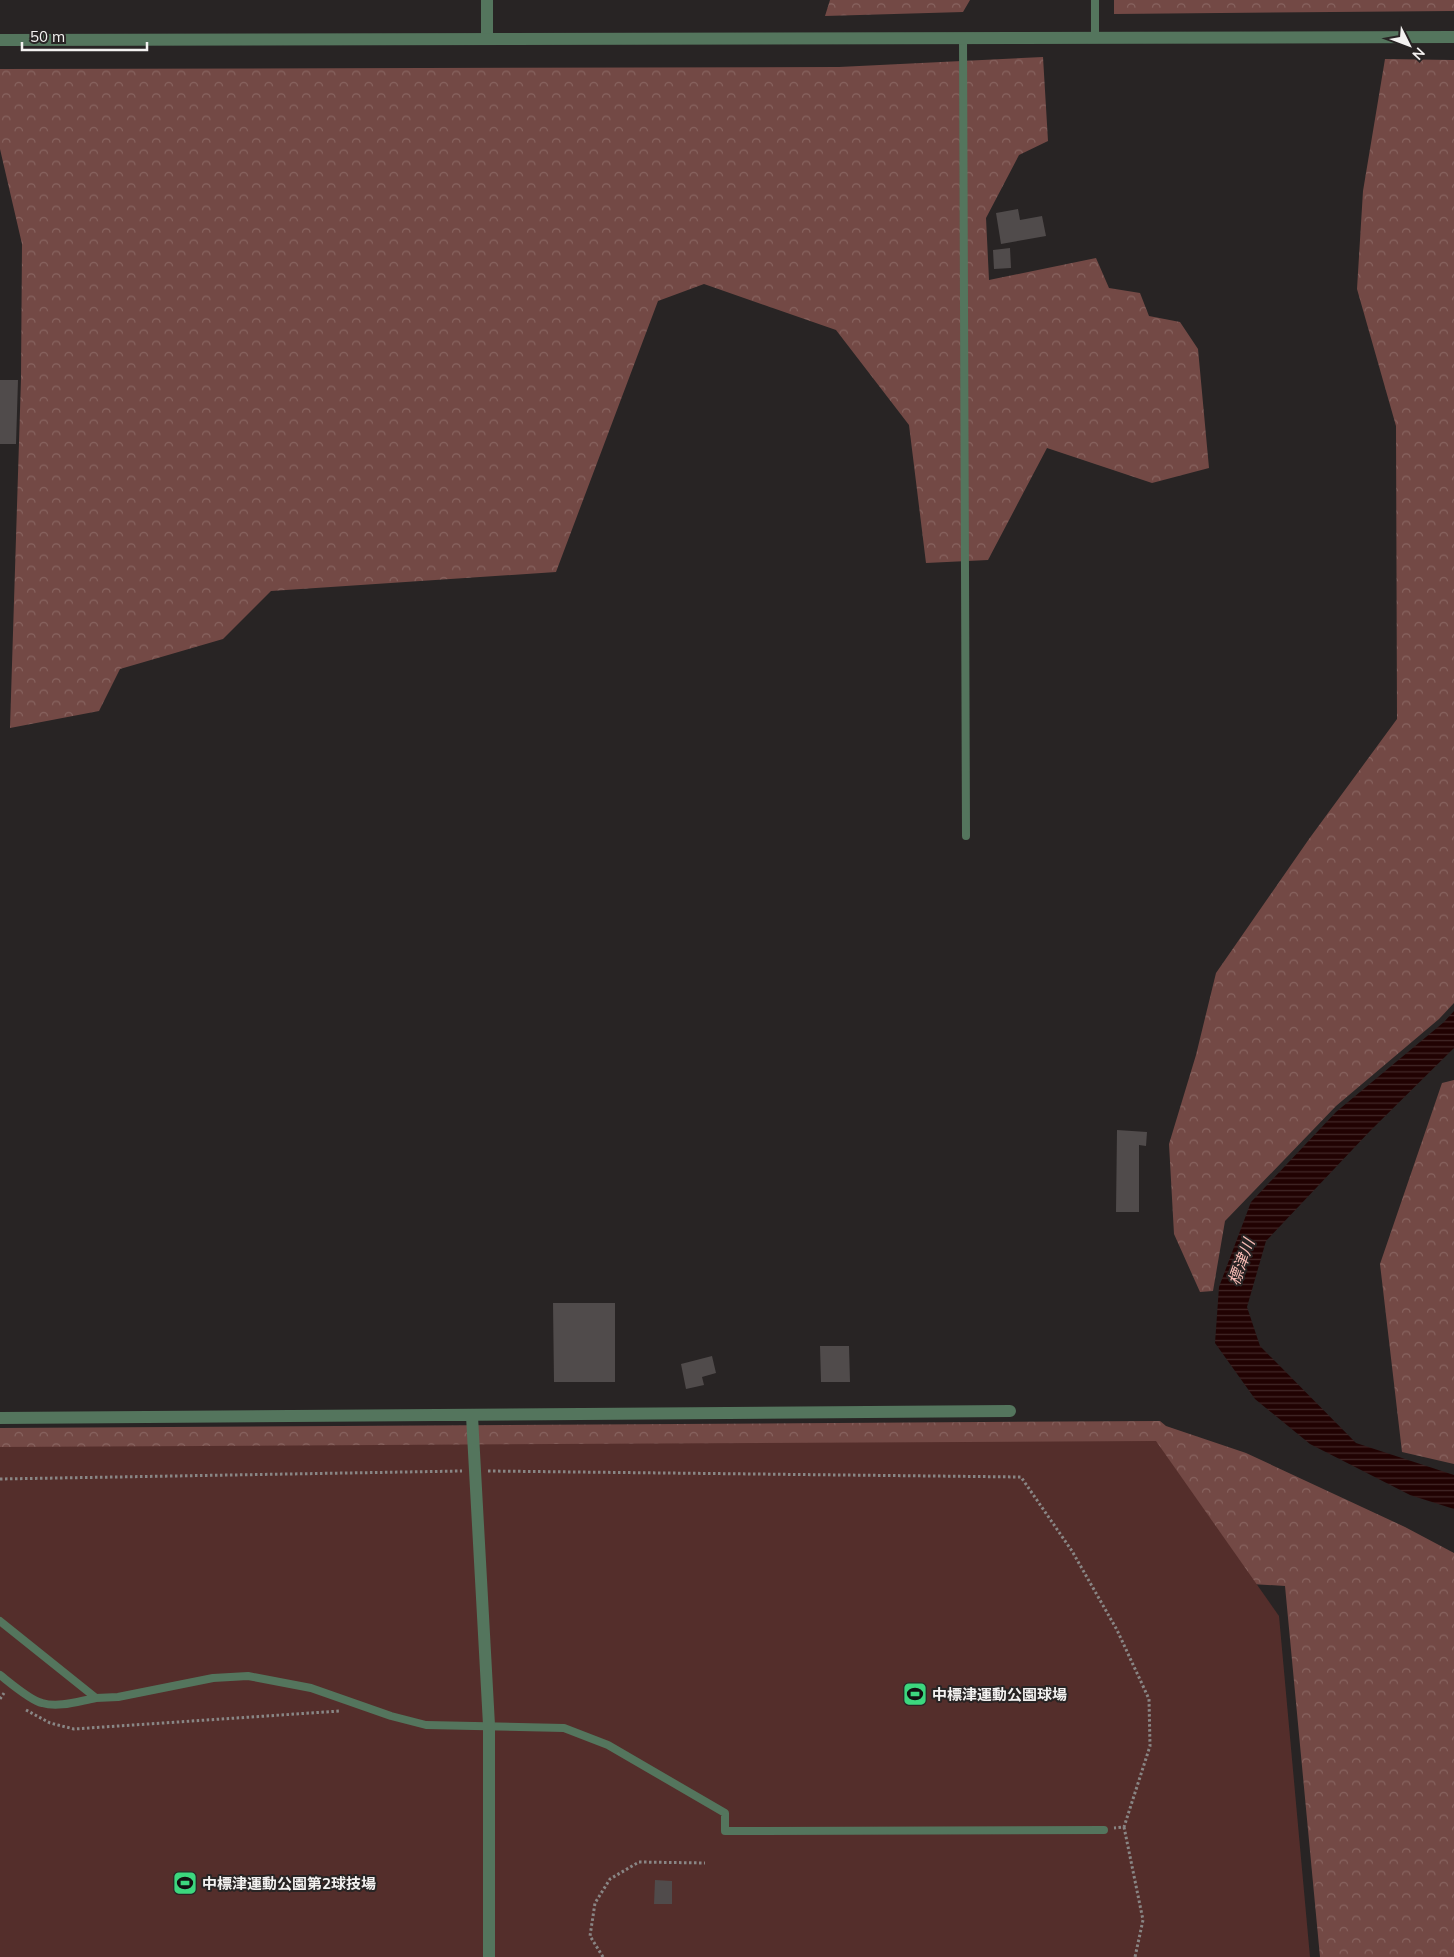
<svg xmlns="http://www.w3.org/2000/svg" width="1454" height="1957" font-family="Mulish,'Noto Sans JP',sans-serif">
	<defs>
		<pattern id="forest-crowns" width="20" height="18" patternUnits="userSpaceOnUse" patternTransform="scale(1.25)"><rect width="20" height="18" fill="#734945"/><path d="M2 6a3 3 0 1 1 6 0M12 15a3 3 0 1 1 6 0" fill="none" stroke="#886460"/></pattern>
		<pattern id="water-rules" width="6" height="5" patternUnits="userSpaceOnUse" patternTransform="scale(1.25)"><rect width="6" height="5" fill="#210202"/><path d="M0 2.5h6" fill="none" stroke="#422727"/></pattern>
	</defs>
	<rect width="100%" height="100%" fill="#282424"/>
	<path fill="url(#forest-crowns)" d="M830,0H970L963,12L825,16Z
		M1114,0H1454V11L1114,14Z
		M1043,57L1048,141L1019,155L986,218L989,280L1096,258L1109,288L1140,293L1149,316L1180,322L1198,349L1209,468L1152,483L1047,448L988,560L926,563L909,425L836,330L704,284L658,301L556,572L271,591L223,639L120,669L99,711L10,728L21,379L22,244L0,149V69L839,67Z
		M1385,59L1454,60V1003L1439,1019L1336,1106L1225,1221L1213,1291L1200,1292L1174,1234L1169,1144L1196,1055L1216,973L1309,839L1397,719L1396,426L1357,289L1363,191Z
		M1454,1080V1464L1402,1452L1380,1264L1442,1083Z
		M1160,1421L1166,1426L1246,1453L1405,1527L1454,1553V1957H1320L1285,1586L1015,1570L0,1472V1428Z"/>
	<path fill="#542e2b" d="M1156,1441L1279,1616L1310,1957H0V1447Z"/>
	<path fill="url(#water-rules)" d="M1454,1011V1048L1370,1131L1266,1241L1247,1307L1260,1346L1356,1443L1454,1475V1509L1410,1495L1310,1444L1255,1399L1215,1343L1219,1287L1251,1202L1336,1112L1444,1022Z"/>
	<path fill="#504b4b" d="M1018,209L1020,220L1042,216L1046,236L1001,244L996,213Z
		M1010,248L1011,268L994,269L993,250Z
		M0,380H18L16,444H0Z
		M1117,1130L1147,1132L1146,1146L1139,1145V1212H1116Z
		M553,1303H615V1382H554Z
		M820,1346H849L850,1382H821Z
		M712,1356L716,1373L702,1377L704,1385L686,1389L681,1364Z
		M655,1880L672,1881V1904H654Z"/>
	<g fill="none" stroke-linecap="round" stroke-linejoin="round">
		<path stroke="#898685" stroke-width="3" stroke-dasharray="2.5 2.5" stroke-linecap="butt" d="M488,1471L1021,1477L1072,1551L1117,1630L1149,1699L1150,1746L1124,1827L1114,1828
			M0,1479L462,1471
			M0,1699L4,1693
			M26,1710L50,1723L74,1729L340,1711
			M1124,1827L1143,1920L1135,1957
			M603,1957L590,1936L595,1903L610,1879L639,1862L705,1863"/>
		<path stroke="#54755d" stroke-width="8" d="M1095,0V37
			M963,38L966,836
			M0,1621L96,1698L118,1697L213,1678L248,1676L311,1688L391,1716L426,1725L564,1728L608,1745L725,1813V1831L1104,1830
			M0,1675C9,1682 31,1701 42,1703C59,1708 79,1701 96,1698"/>
		<path stroke="#54755d" stroke-width="12" d="M487,0V39
			M472,1416L489,1725V1957
			M0,1418L1010,1411"/>
		<path stroke="#54755d" stroke-width="12" d="M0,40L1454,37"/>
	</g>
	<defs>
		<g id="stadium-square" transform="scale(1.25)"><rect x="-9" y="-9" width="18" height="18" rx="4" fill="#3cd77e" stroke="#282424"/><path d="M0-5a6.5 5 0 1 0 0 10a6.5 5 0 1 0 0-10ZM-3.5-1.8h7v3.6h-7Z" fill="#111"/></g>
	</defs>
	<g fill-rule="evenodd">
		<use href="#stadium-square" x="915" y="1694"/>
		<use href="#stadium-square" x="185" y="1883"/>
	</g>
	<g text-anchor="middle" dominant-baseline="central" stroke-width="4" stroke-linejoin="round" paint-order="stroke">
		<g font-size="15" font-weight="bold" fill="#f4f2f1" stroke="#282424" text-anchor="start">
			<text x="932" y="1694">中標津運動公園球場</text>
			<text x="202" y="1883">中標津運動公園第2球技場</text>
		</g>
		<g font-size="16" font-style="italic" fill="#f7bbb4" stroke="#282424">
			<text transform="translate(1241 1262) rotate(-70)">標津川</text>
		</g>
	</g>
	<g transform="translate(1409 45) rotate(132)" stroke="#282424" stroke-width="4" paint-order="stroke">
	<path d="M0-4L9 19L0 12L-9 19Z" fill="#f4f2f1"/>
	<text y="-8" font-size="14" font-weight="bold" text-anchor="middle" fill="#f4f2f1">N</text>
	</g>
	<path d="M22 42v8h125v-8" fill="none" stroke="#f4f2f1" stroke-width="2.5"/>
	<text x="30" y="42" font-size="15" fill="#f4f2f1" stroke="#282424" stroke-width="4" paint-order="stroke">50 m</text>
</svg>
